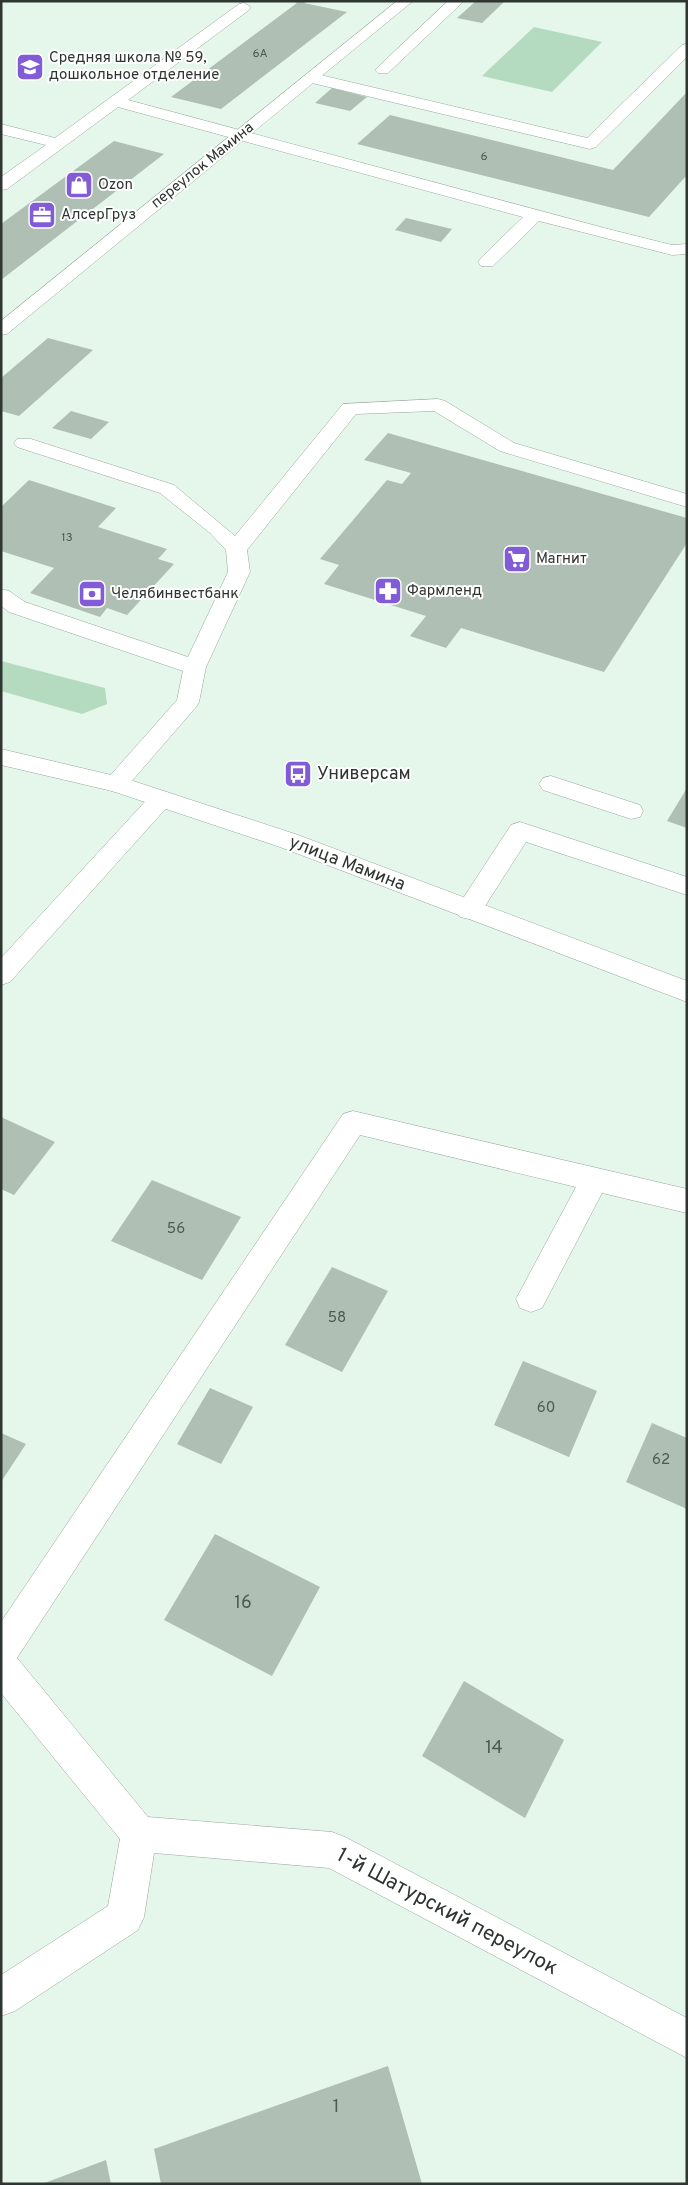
<svg xmlns="http://www.w3.org/2000/svg" width="688" height="2185" font-family="Overpass,sans-serif">
	<rect width="100%" height="100%" fill="#e5f6ea"/>
	<path fill="#b4dbbf" d="M534,27L602,42L552,92L482,76Z
		M1,661L105,688L107,704L82,714L1,691Z"/>
	<path fill="#afbfb3" d="M291,1H306L304,3L347,12L221,109L171,97L297,3Z
		M476,1H505L482,23L457,18Z
		M332,88L367,97L350,111L315,103Z
		M687,92V175L649,217L357,144L390,115L613,170Z
		M114,141L164,154L1,280V224Z
		M406,218L452,229L441,242L395,230Z
		M48,338L93,350L19,416L1,411V378Z
		M71,411L109,422L91,439L52,428Z
		M388,433L687,518V543L604,672L461,628L446,648L410,636L426,616L324,584L339,565L320,559L387,480L402,484L411,473L364,460Z
		M29,480L116,508L98,527L167,549L158,559L174,564L127,615L107,608L100,617L30,593L54,568L1,551V507Z
		M687,788V828L667,821Z
		M1,1117L55,1142L14,1195L1,1189Z
		M152,1180L241,1217L202,1280L111,1241Z
		M332,1267L388,1291L342,1372L285,1345Z
		M523,1361L597,1391L569,1457L494,1425Z
		M210,1388L253,1407L221,1464L177,1444Z
		M652,1423L687,1438V1509L626,1482Z
		M1,1433L26,1444L1,1482Z
		M215,1534L320,1587L272,1676L164,1620Z
		M464,1681L564,1740L525,1818L422,1756Z
		M388,2066L422,2184H161L154,2149Z
		M106,2160L111,2184H42Z"/>
	<g fill="none" stroke-linecap="round" stroke-linejoin="round">
		<g stroke="#98a89c" stroke-width="1">
			<path id="service" d="M448,1H464L388,73H378L375,70L378,67Z
				M244,3L251,7L249,10L128,100L608,229L672,245L687,244V254L672,255L539,221L493,266H481L478,262L481,258L523,217L118,107L7,189L1,190V177L46,145L1,134V124L55,138L239,4Z
				M687,44V57L596,147L590,149L312,83L304,78L312,73L587,138L682,45Z
				M438,399L445,401L514,443L687,494V507L500,451L434,411L356,414L247,550L250,572L206,667L199,702L196,707L124,790L116,792L108,790L104,784L108,778L177,700L183,671L9,612L1,606V589L9,591L25,602L188,657L228,572L226,550L210,533L160,493L17,447L14,443L17,439H31L174,485L235,536L343,404Z
				M551,776L640,805L643,811L640,817L631,819L543,790L539,784L543,778Z
				M161,791L169,793L173,799L169,805L10,982L1,985V958L153,793Z
				M520,822L687,877V895L526,842L478,917L469,919L460,917L456,910L460,903L511,825Z
				M353,1111L687,1189V1213L602,1193L542,1308L531,1312L520,1308L516,1299L576,1187L360,1135L13,1664L1,1669V1622L343,1114Z"/>
		</g>
		<g stroke="#98a89c" stroke-width="1">
			<path id="minor" d="M397,1H413L7,334L1,335V321Z
				M1,1648L13,1653L148,1817L332,1832L345,1837L687,2018V2058L329,1868L154,1853L144,1917L138,1930L15,2011L1,2016V1975L108,1906L120,1839L1,1693Z"/>
		</g>
		<g stroke="#98a89c" stroke-width="1">
			<path id="secondary" d="M1,749L124,778L298,835L687,981V1002L280,847L112,791L1,765Z"/>
		</g>
		<use href="#service" fill="#fff" fill-rule="evenodd"/>
		<use href="#minor" fill="#fff" fill-rule="evenodd"/>
		<use href="#secondary" fill="#fff" fill-rule="evenodd"/>
	</g>
	<defs>
		<g id="school-square" transform="scale(1.4375)"><rect x="-9" y="-9" width="18" height="18" rx="4" fill="#825cd7" stroke="#fff"/><path d="M0-5L7-2L0 1L-7-2ZM-4 1L0 2.5L4 1V4Q0 6-4 4Z" fill="#fff"/></g>
		<g id="shop-square" transform="scale(1.4375)"><rect x="-9" y="-9" width="18" height="18" rx="4" fill="#825cd7" stroke="#fff"/><path d="M-5-2.5h2.3a2.7 3.5 0 0 1 5.4 0H5L5.5 6h-11ZM-1.5-2.5h3a1.5 2.3 0 0 0-3 0Z" fill="#fff"/></g>
		<g id="office-square" transform="scale(1.4375)"><rect x="-9" y="-9" width="18" height="18" rx="4" fill="#825cd7" stroke="#fff"/><path d="M-6-3h4V-5.5h4V-3h4V5H-6ZM-1-4.5V-3h2v-1.5ZM-6 0V1H6V0Z" fill="#fff"/></g>
		<g id="supermarket-square" transform="scale(1.4375)"><rect x="-9" y="-9" width="18" height="18" rx="4" fill="#825cd7" stroke="#fff"/><path d="M-6-5.5h2.5l.6 2H6L4.5 2H-2.5L-4.4-4H-6ZM-1.5 3.2a1.3 1.3 0 1 0 .1 0ZM3 3.2a1.3 1.3 0 1 0 .1 0Z" fill="#fff"/></g>
		<g id="pharmacy-square" transform="scale(1.4375)"><rect x="-9" y="-9" width="18" height="18" rx="4" fill="#825cd7" stroke="#fff"/><path d="M-2-6h4v4h4v4h-4v4h-4v-4h-4v-4h4Z" fill="#fff"/></g>
		<g id="bank-square" transform="scale(1.4375)"><rect x="-9" y="-9" width="18" height="18" rx="4" fill="#825cd7" stroke="#fff"/><path d="M-6-4H6V4H-6ZM0-2.3a2.3 2.3 0 1 0 0 4.6a2.3 2.3 0 1 0 0-4.6Z" fill="#fff"/></g>
		<g id="bus-square" transform="scale(1.4375)"><rect x="-9" y="-9" width="18" height="18" rx="4" fill="#825cd7" stroke="#fff"/><path d="M-5-6H5V4H4V6H2V4H-2V6H-4V4H-5ZM-3.5-4V0h7V-4ZM-3.5 1.2v1.5H-2V1.2ZM2 1.2v1.5H3.5V1.2Z" fill="#fff"/></g>
	</defs>
	<g fill-rule="evenodd">
		<use href="#school-square" x="30" y="67"/>
		<use href="#shop-square" x="79" y="185"/>
		<use href="#office-square" x="42" y="215"/>
		<use href="#supermarket-square" x="517" y="559"/>
		<use href="#pharmacy-square" x="388" y="591"/>
		<use href="#bank-square" x="92" y="594"/>
		<use href="#bus-square" x="298" y="774"/>
	</g>
	<g text-anchor="middle" dominant-baseline="central" stroke-width="4" stroke-linejoin="round" paint-order="stroke">
		<g font-size="12" fill="#4f5852">
			<text x="260" y="54">6А</text>
			<text x="484" y="157">6</text>
			<text x="67" y="538">13</text>
		</g>
		<g font-size="15" fill="#2f3631" stroke="#fff" text-anchor="start">
			<text x="49" y="58">Средняя школа № 59,<tspan x="49" dy="17">дошкольное отделение</tspan></text>
			<text x="98" y="185">Ozon</text>
			<text x="61" y="215">АлсерГруз</text>
			<text x="536" y="559">Магнит</text>
			<text x="407" y="591">Фармленд</text>
			<text x="111" y="594">Челябинвестбанк</text>
		</g>
		<g font-size="15" fill="#2f3631" stroke="#fff">
			<text transform="translate(203 166) rotate(-39)">переулок Мамина</text>
		</g>
		<g font-size="15" fill="#4f5852">
			<text x="176" y="1229">56</text>
			<text x="337" y="1318">58</text>
			<text x="546" y="1408">60</text>
			<text x="661" y="1460">62</text>
		</g>
		<g font-size="18" fill="#2f3631" stroke="#fff" text-anchor="start">
			<text x="317" y="774">Универсам</text>
		</g>
		<g font-size="18" fill="#2f3631" stroke="#fff">
			<text transform="translate(347 864) rotate(21)">улица Мамина</text>
		</g>
		<g font-size="18" fill="#4f5852">
			<text x="243" y="1603">16</text>
			<text x="494" y="1748">14</text>
			<text x="336" y="2107">1</text>
		</g>
		<g font-size="21" fill="#2f3631" stroke="#fff">
			<text transform="translate(447 1912) rotate(28)">1-й Шатурский переулок</text>
		</g>
	</g>
	<rect width="688" height="2185" fill="none" stroke="#2f3631" stroke-width="5"/>
</svg>
